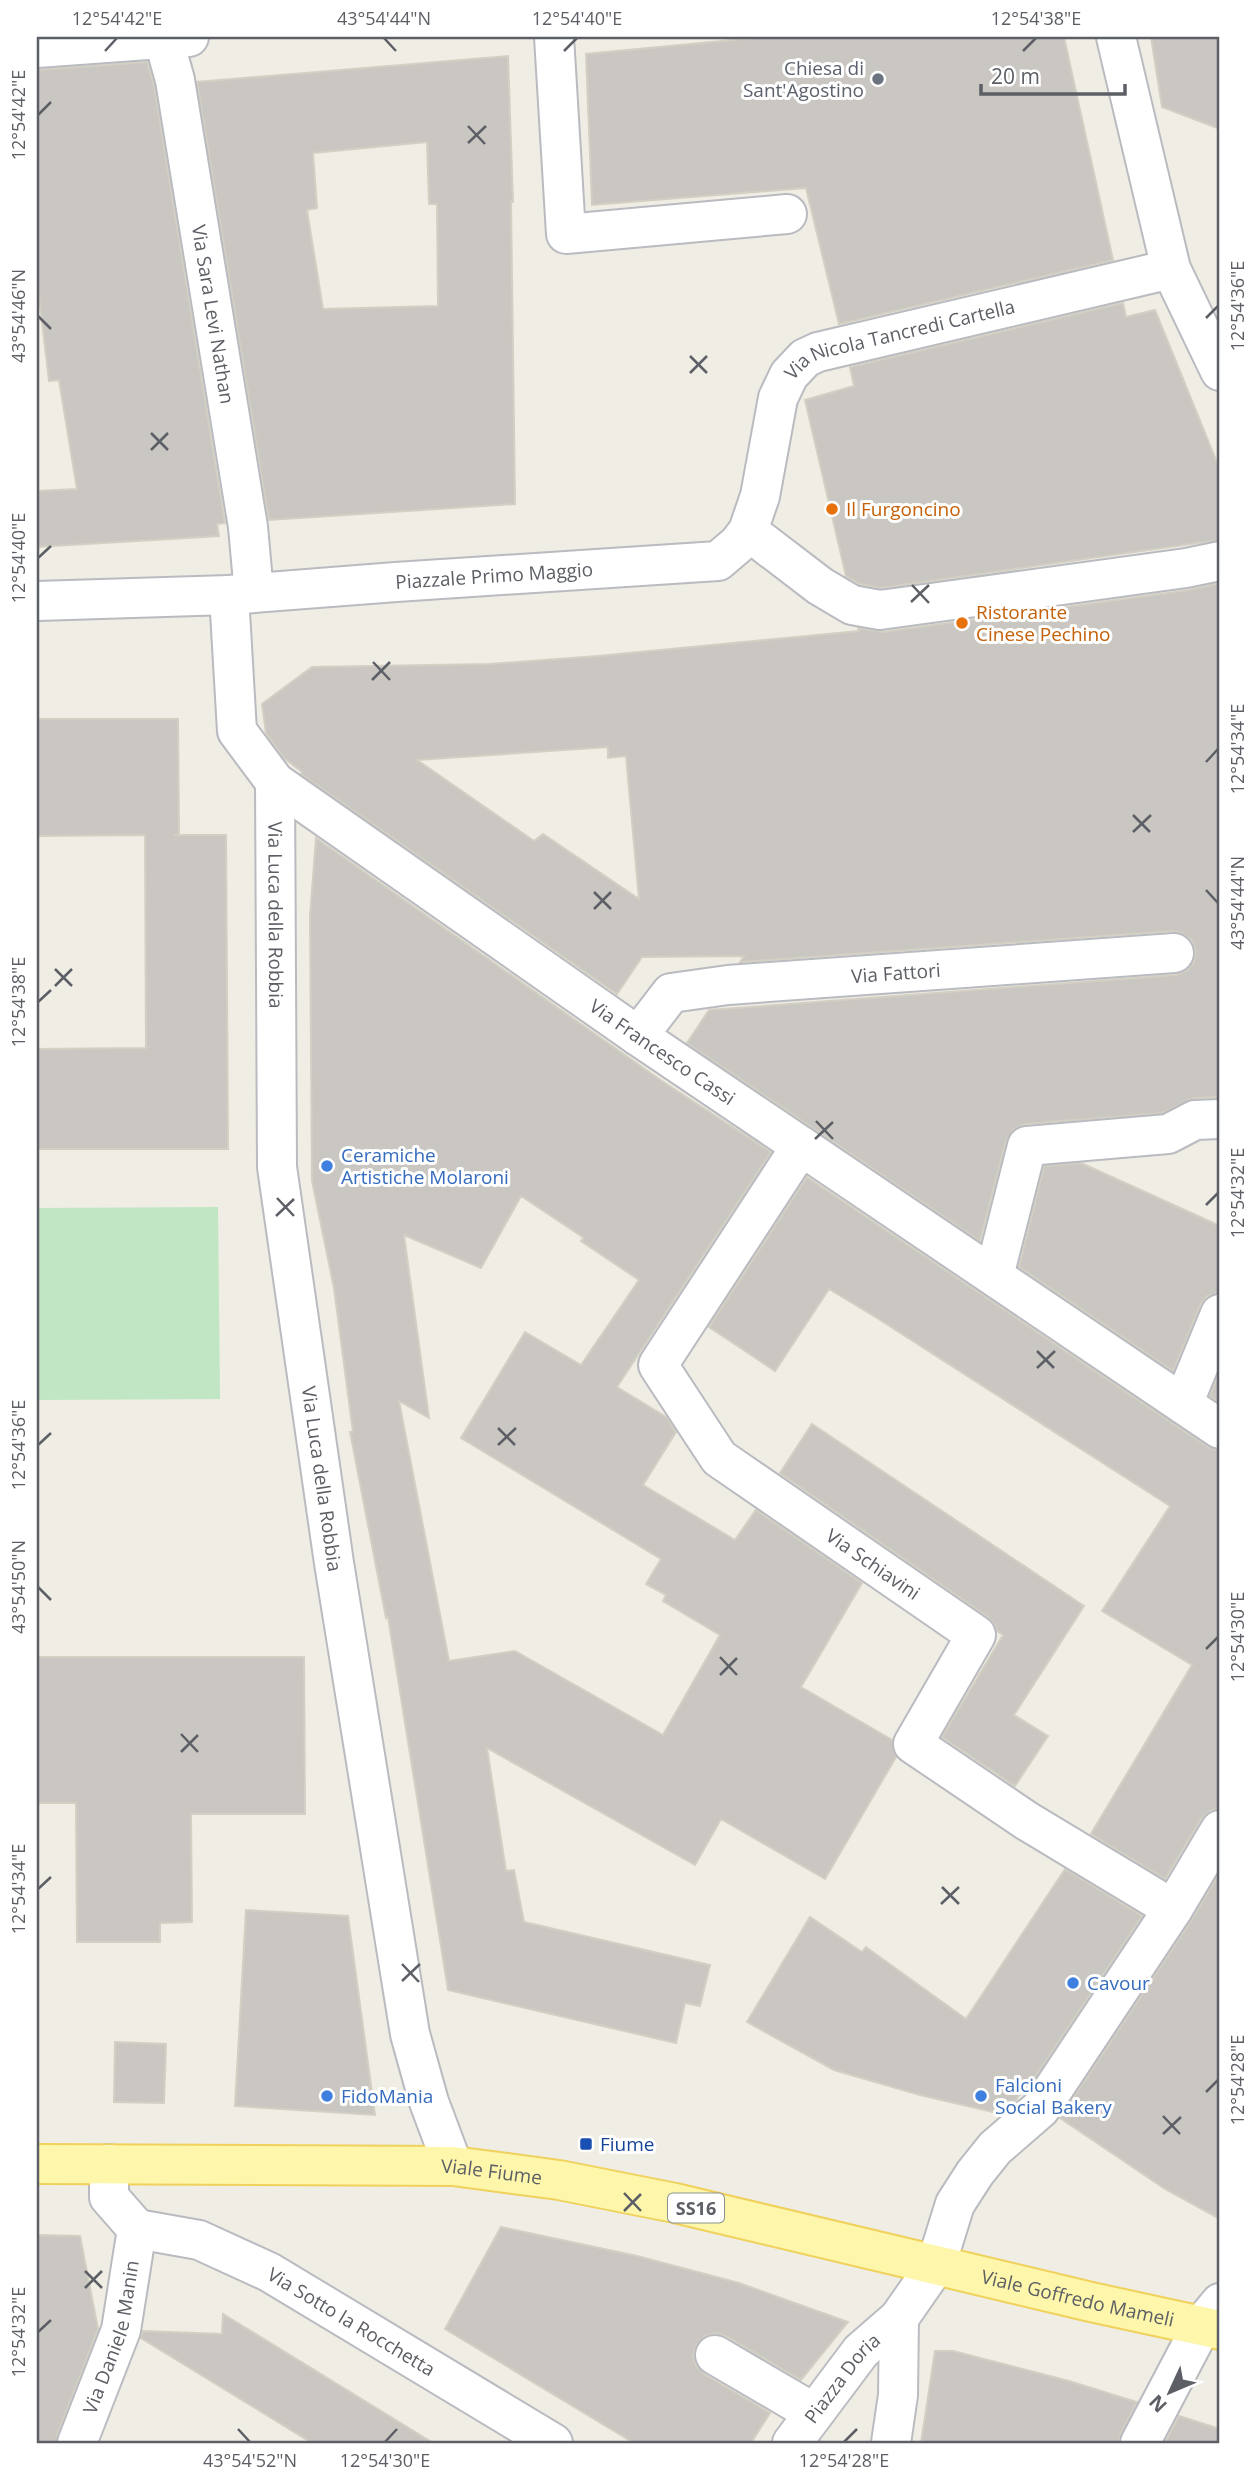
<svg xmlns="http://www.w3.org/2000/svg" width="1257" height="2480" font-family="'Open Sans',sans-serif">
	<rect width="100%" height="100%" fill="#efede4"/>
	<path fill="#c1e6c4" d="M218,1207L220,1399L37,1400V1208Z"/>
	<path fill="#cac7c2" stroke="#d3cfc3" stroke-width="2" fill-rule="evenodd" d="M765,37H1064L1113,260L839,324L806,188L592,205L586,54Z
		M1151,37H1220V129L1162,107Z
		M508,56L513,202H511L515,504L269,520L197,82ZM427,142L429,204H437L438,306L323,309L307,210L317,208L313,153Z
		M147,62L154,85L225,523L217,524L219,536L37,547V491L77,489L59,380L49,381L37,279V70Z
		M1123,303L1126,317L1155,310L1220,470V540L880,588L860,584L846,576L805,400L854,386L850,367Z
		M1220,583V1097L1194,1098L1162,1113L1025,1124L1014,1129L1006,1141L980,1241L687,1043L709,1010L1176,975L1187,971L1194,962L1196,951L1192,940L1184,934L1172,931L740,962L744,956L642,957L617,994L301,774L302,772L284,758L266,733L262,704L312,667L490,664L598,656L859,631L858,628L883,632L1189,590ZM608,747V758L626,756L639,899L543,834L534,841L417,760Z
		M37,719H178L179,835H174H226L228,1149H37V1049L146,1048L145,835L37,836Z
		M316,838L662,1081L771,1152L617,1387L666,1417L676,1432L643,1485L735,1540L756,1510L862,1583L801,1687L892,1740L896,1757L825,1879L721,1819L695,1865L487,1748L506,1871L514,1870L524,1922L710,1965L700,2006L685,2003L676,2043L448,1990L388,1617L386,1618L382,1597L350,1432H353L334,1288L312,1181L310,916ZM521,1196L584,1238L581,1241L639,1280L581,1365L525,1332L461,1438L661,1559L646,1584L666,1595L663,1601L720,1635L663,1735L515,1651L449,1661L399,1401L429,1418L404,1235L481,1268Z
		M1081,1163L1220,1226V1293L1207,1296L1200,1305L1173,1371L1019,1267L1044,1166Z
		M807,1177L1208,1447L1220,1451V1808L1210,1811L1201,1819L1165,1879L1091,1834L1192,1665L1102,1611L1170,1506L877,1318L829,1289L775,1371L709,1327Z
		M1220,1371V1403L1210,1396Z
		M812,1424L1084,1606L1014,1715L1048,1736L1015,1786L942,1737L1003,1635L997,1631L995,1625L988,1617L780,1473Z
		M37,1657H304L305,1814H191L192,1922L160,1923V1942H77L76,1803H37Z
		M1065,1869L1142,1916L1024,2094L1021,2092L1015,2102L1001,2114L920,2095L834,2070L747,2022L810,1917L862,1952L866,1947L966,2019Z
		M1220,1872V2219L1165,2189L1060,2118L1191,1921Z
		M246,1910L348,1916L375,2115L235,2106Z
		M115,2042L166,2044L164,2103L114,2102Z
		M501,2227L637,2256L739,2283L848,2322L801,2380L726,2336L716,2333L705,2336L696,2345L693,2356L696,2366L704,2374L770,2413L751,2443H634L445,2329Z
		M37,2235L80,2236L98,2329L57,2435L56,2443H37Z
		M223,2314L433,2443H312L141,2338L143,2331L222,2334Z
		M935,2351H953L1069,2381L1137,2402L1121,2433L1118,2443H921Z
		M1179,2416L1220,2429V2443H1165Z"/>
	<g fill="none" stroke-linecap="round" stroke-linejoin="round">
		<g stroke="#b9bbc0" stroke-width="42">
			<g id="street">
				<path id="s1" d="M163,37L175,80L248,527L254,593"/>
				<path d="M554,37L566,234L787,214"/>
				<path d="M1116,37L1171,269L1220,371"/>
				<path d="M37,48L189,37"/>
				<path d="M748,531L820,586L852,605L880,610L1186,568L1220,561"/>
				<path id="s2" d="M229,595L237,731L275,782L638,1036L1220,1429"/>
				<path id="s3" d="M37,601L229,595L396,582L718,561L738,544L748,531L760,496L778,398L789,375L805,358L818,352L1171,269"/>
				<path id="s4" d="M275,782L277,1167L334,1563L410,2034L429,2102L453,2166"/>
				<path id="s5" d="M638,1036L671,993L728,985L1174,953"/>
				<path id="s6" d="M801,1146L658,1365L719,1458L976,1635L913,1744L1027,1821L1173,1909"/>
				<path d="M994,1276L1027,1146L1168,1134L1195,1120L1220,1119"/>
				<path d="M1183,1404L1220,1314"/>
				<path d="M109,2164V2197L137,2229"/>
				<path id="s7" d="M137,2229L199,2240L269,2272L553,2443"/>
				<path d="M936,2265L955,2204L975,2173L995,2148L1040,2109L1173,1909L1220,1830"/>
				<path d="M715,2355L814,2413"/>
				<path id="s8" d="M77,2443L121,2330L137,2229"/>
				<path d="M1140,2443L1202,2325L1220,2303"/>
			</g>
		</g>
		<g stroke="#babcc2" stroke-width="42">
			<g id="secondary">
				<path id="s9" d="M792,2443L861,2351L899,2318L936,2265"/>
				<path d="M891,2443L898,2395L899,2318"/>
			</g>
		</g>
		<g stroke="#f0d15c" stroke-width="42">
			<g id="primary">
				<path id="s10" d="M37,2164L453,2166L559,2180L675,2203L1091,2302L1220,2330"/>
			</g>
		</g>
		<use href="#street" stroke="#fff" stroke-width="38"/>
		<use href="#secondary" stroke="#fff" stroke-width="38"/>
		<use href="#primary" stroke="#fef6aa" stroke-width="38"/>
	</g>
	<path fill="none" stroke="#5c5f65" stroke-width="2.5" d="M384,38L396,51M105,51L117,38M564,51L577,38M1023,51L1036,38M38,115L51,102M468,126L485,144M468,143L486,126M38,316L51,329M1206,318L1218,306M690,356L707,373M690,373L707,356M151,433L168,450M151,450L168,433M38,558L51,546M912,585L929,603M911,602L929,585M373,662L390,680M372,680L390,662M1206,762L1218,749M1133,815L1150,832M1133,832L1151,815M1206,890L1218,903M594,892L611,909M594,909L611,892M55,969L72,986M55,986L72,969M38,1002L51,990M816,1121L833,1139M815,1139L833,1122M277,1198L294,1216M1206,1205L1218,1193M276,1216L294,1199M1037,1351L1054,1368M1037,1368L1055,1351M498,1428L515,1445M38,1445L51,1433M498,1445L516,1428M38,1587L51,1600M1206,1649L1218,1637M720,1657L737,1675M720,1675L737,1658M181,1734L198,1752M181,1752L198,1735M942,1887L959,1904M38,1889L51,1877M941,1904L959,1887M402,1964L419,1982M402,1981L420,1964M1206,2092L1218,2080M1163,2116L1180,2134M1163,2134L1181,2117M624,2193L641,2211M624,2211L641,2194M85,2271L102,2288M85,2288L102,2271M38,2332L51,2320M238,2429L250,2442M385,2442L397,2429M844,2442L857,2429"/>
	<circle fill="#6b7280" stroke="#fff" stroke-width="2.5" cx="878" cy="79" r="7"/>
	<g fill="#e8710a" stroke="#fff" stroke-width="2.5">
		<circle cx="832" cy="509" r="7"/>
		<circle cx="962" cy="623" r="7"/>
	</g>
	<g fill="#3f7fe0" stroke="#fff" stroke-width="2.5">
		<circle cx="327" cy="1166" r="7"/>
		<circle cx="1073" cy="1983" r="7"/>
		<circle cx="327" cy="2096" r="7"/>
		<circle cx="981" cy="2096" r="7"/>
	</g>
	<rect fill="#1a4fb4" stroke="#fff" stroke-width="2.5" x="579" y="2137" width="14" height="14" rx="3.5"/>
	<g text-anchor="middle" dominant-baseline="central" stroke-width="6" stroke-linejoin="round" paint-order="stroke">
		<rect fill="#fff" stroke="#8d8f93" stroke-width="2" x="668" y="2193.5" width="56" height="29" rx="5"/>
		<g font-size="18" font-weight="bold" fill="#5c5f65">
			<text x="696" y="2208">SS16</text>
		</g>
		<g font-size="19" fill="#5b616d" stroke="#fff" text-anchor="end">
			<text x="864" y="68">Chiesa di<tspan x="864" dy="22">Sant'Agostino</tspan></text>
		</g>
		<g font-size="19" fill="#5c5f65" stroke="#fff">
			<text stroke="none"><textPath href="#s1" startOffset="282">Via Sara Levi Nathan</textPath></text>
			<text stroke="none"><textPath href="#s3" startOffset="1006">Via Nicola Tancredi Cartella</textPath></text>
			<text stroke="none"><textPath href="#s3" startOffset="458">Piazzale Primo Maggio</textPath></text>
			<text stroke="none"><textPath href="#s4" startOffset="133">Via Luca della Robbia</textPath></text>
			<text stroke="none"><textPath href="#s5" startOffset="280">Via Fattori</textPath></text>
			<text stroke="none"><textPath href="#s2" startOffset="672">Via Francesco Cassi</textPath></text>
			<text stroke="none"><textPath href="#s4" startOffset="700">Via Luca della Robbia</textPath></text>
			<text stroke="none"><textPath href="#s6" startOffset="560">Via Schiavini</textPath></text>
			<text stroke="none"><textPath href="#s10" startOffset="455">Viale Fiume</textPath></text>
			<text stroke="none"><textPath href="#s10" startOffset="1055">Viale Goffredo Mameli</textPath></text>
			<text stroke="none"><textPath href="#s7" startOffset="236">Via Sotto la Rocchetta</textPath></text>
			<text stroke="none"><textPath href="#s8" startOffset="112">Via Daniele Manin</textPath></text>
			<text stroke="none"><textPath href="#s9" startOffset="82">Piazza Doria</textPath></text>
		</g>
		<g font-size="19" fill="#c56008" stroke="#fff" text-anchor="start">
			<text x="846" y="509">Il Furgoncino</text>
			<text x="976" y="612">Ristorante<tspan x="976" dy="22">Cinese Pechino</tspan></text>
		</g>
		<g font-size="19" fill="#366cbe" stroke="#fff" text-anchor="start">
			<text x="341" y="1155">Ceramiche<tspan x="341" dy="22">Artistiche Molaroni</tspan></text>
			<text x="1087" y="1983">Cavour</text>
			<text x="995" y="2085">Falcioni<tspan x="995" dy="22">Social Bakery</tspan></text>
			<text x="341" y="2096">FidoMania</text>
		</g>
		<g font-size="19" fill="#164399" stroke="#fff" text-anchor="start">
			<text x="600" y="2144">Fiume</text>
		</g>
	</g>
	<rect width="1257" height="2480" fill="none" stroke="#ffffff" stroke-width="77"/>
	<g transform="translate(1170 2392) rotate(226)" stroke="#ffffff" stroke-width="5" paint-order="stroke">
	<path d="M0-5L12 26L0 18L-12 26Z" fill="#5c5f65"/>
	<text y="-10" font-size="19" font-weight="bold" text-anchor="middle" fill="#5c5f65">N</text>
	</g>
	<path d="M981 84v10h144v-10" fill="none" stroke="#5c5f65" stroke-width="3.5"/>
	<text x="991" y="84" font-size="21" fill="#5c5f65" stroke="#ffffff" stroke-width="5" paint-order="stroke">20 m</text>
	<rect x="38" y="38" width="1180" height="2404" fill="none" stroke="#5c5f65" stroke-width="2.5"/>
	<g font-size="18" text-anchor="middle" fill="#5c5f65">
		<text x="117" y="25">12°54'42"E</text>
		<text x="384" y="25">43°54'44"N</text>
		<text x="577" y="25">12°54'40"E</text>
		<text x="1036" y="25">12°54'38"E</text>
		<text transform="translate(19 115) rotate(-90)" y="6">12°54'42"E</text>
		<text transform="translate(1238 306) rotate(-90)" y="6">12°54'36"E</text>
		<text transform="translate(19 316) rotate(-90)" y="6">43°54'46"N</text>
		<text transform="translate(19 558) rotate(-90)" y="6">12°54'40"E</text>
		<text transform="translate(1238 749) rotate(-90)" y="6">12°54'34"E</text>
		<text transform="translate(1238 903) rotate(-90)" y="6">43°54'44"N</text>
		<text transform="translate(19 1002) rotate(-90)" y="6">12°54'38"E</text>
		<text transform="translate(1238 1193) rotate(-90)" y="6">12°54'32"E</text>
		<text transform="translate(19 1445) rotate(-90)" y="6">12°54'36"E</text>
		<text transform="translate(19 1587) rotate(-90)" y="6">43°54'50"N</text>
		<text transform="translate(1238 1637) rotate(-90)" y="6">12°54'30"E</text>
		<text transform="translate(19 1889) rotate(-90)" y="6">12°54'34"E</text>
		<text transform="translate(1238 2080) rotate(-90)" y="6">12°54'28"E</text>
		<text transform="translate(19 2332) rotate(-90)" y="6">12°54'32"E</text>
		<text x="250" y="2467">43°54'52"N</text>
		<text x="385" y="2467">12°54'30"E</text>
		<text x="844" y="2467">12°54'28"E</text>
	</g>
</svg>
